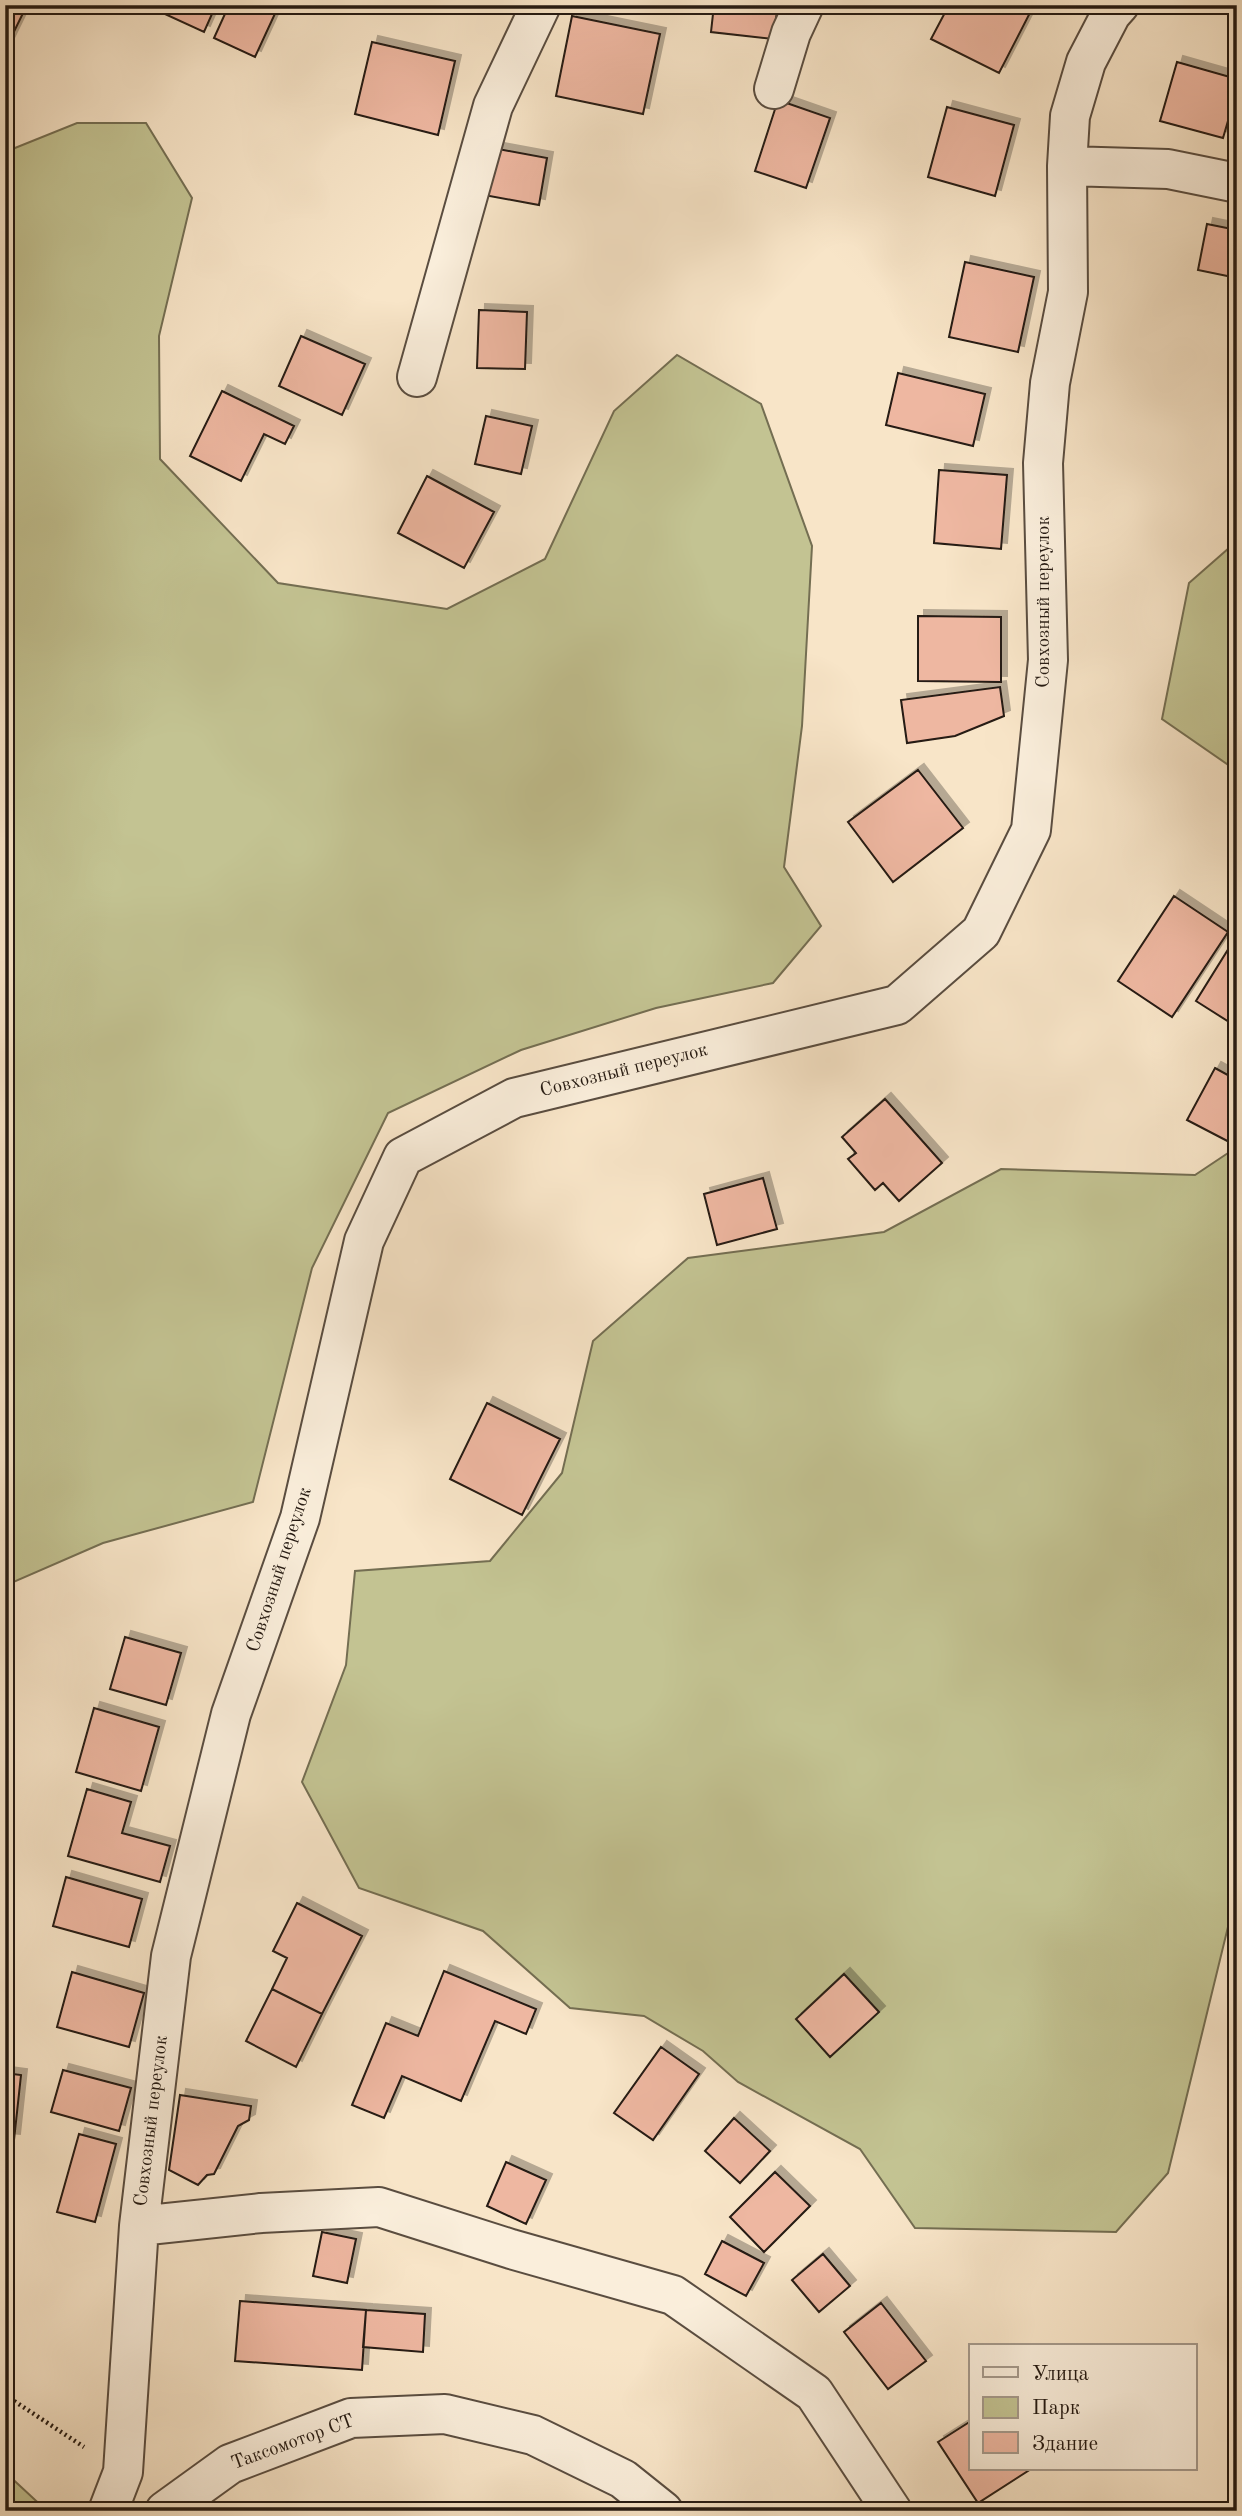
<svg xmlns="http://www.w3.org/2000/svg" width="1242" height="2516" font-family="'Old Standard TT',serif">
	<defs>
		<filter id="shadow"><feDropShadow dx="6" dy="-6" stdDeviation="0" flood-color="#0004"/></filter>
	</defs>
	<rect width="100%" height="100%" fill="#f8e5c8"/>
	<filter id="stains"><feTurbulence type="fractalNoise" baseFrequency=".00286" numOctaves="4"/><feColorMatrix values="0 0 0 0 .2 0 0 0 0 .09 0 0 0 0 .02 0 0 0 .5 -.17"/></filter>
	<radialGradient id="worn" r=".72"><stop offset=".6" stop-color="#630" stop-opacity="0"/><stop offset="1" stop-color="#630" stop-opacity=".3"/></radialGradient>
	<path fill="#c3c392" stroke="#746e52" stroke-width="2" d="M77,123H146L192,198L159,336L160,459L278,583L447,609L545,559L614,411L677,355L761,404L812,546L802,726L784,867L821,926L773,983L656,1008L521,1050L388,1113L312,1268L253,1502L103,1543L9,1584L5,1582V152Z
		M1237,541V771L1162,719L1189,583Z
		M1237,1147V1890L1168,2173L1116,2232L915,2228L860,2149L738,2082L703,2051L644,2016L570,2008L483,1931L359,1888L302,1782L346,1665L355,1571L490,1561L562,1473L593,1341L688,1258L884,1232L1001,1169L1195,1175Z
		M5,2472L47,2511H5Z"/>
	<path fill="#eeb7a1" stroke="#251a12" stroke-width="2" filter="url(#shadow)" d="M5,5H27L5,50Z
		M156,5H216L204,32L154,9Z
		M229,5H279L255,57L214,38Z
		M714,5H778L773,39L711,32Z
		M949,5H1034L999,73L931,39Z
		M572,16L660,34L643,114L556,96Z
		M372,42L455,61L438,135L355,114Z
		M1177,62L1237,79V90L1223,138L1160,121Z
		M778,100L830,118L806,188L755,171Z
		M947,107L1014,125L995,196L928,177Z
		M493,148L547,158L539,205L484,195Z
		M1207,224L1237,230V278L1198,270Z
		M965,262L1034,277L1018,352L949,337Z
		M479,310L527,312L525,369L477,368Z
		M301,336L365,364L342,415L279,386Z
		M898,373L985,394L973,446L886,425Z
		M222,391L294,426L285,444L264,434L241,481L190,456Z
		M486,416L532,426L521,474L475,464Z
		M939,470L1007,475L1001,549L934,543Z
		M427,476L494,512L464,568L398,533Z
		M918,616L1001,617V682L918,681Z
		M1000,687L1004,716L955,736L907,743L901,700Z
		M918,770L963,828L893,882L848,822Z
		M1174,896L1228,932L1172,1017L1118,981Z
		M1229,948L1237,953V1027L1196,1001Z
		M1215,1068L1237,1080V1146L1187,1120Z
		M885,1099L942,1163L899,1201L883,1183L875,1190L848,1159L856,1153L842,1137Z
		M763,1178L777,1229L717,1245L704,1194Z
		M487,1403L560,1439L522,1515L450,1479Z
		M125,1637L181,1653L166,1705L110,1689Z
		M94,1708L159,1727L141,1791L76,1772Z
		M87,1789L131,1802L122,1833L170,1846L160,1882L68,1856Z
		M66,1877L142,1899L129,1947L53,1926Z
		M297,1903L362,1936L322,2014L272,1989L287,1958L273,1951Z
		M444,1971L536,2009L526,2034L495,2021L461,2101L402,2076L384,2118L352,2105L386,2023L418,2036Z
		M72,1972L144,1993L129,2047L57,2027Z
		M844,1974L879,2012L830,2057L796,2019Z
		M272,1989L322,2014L296,2067L246,2041Z
		M661,2047L699,2074L653,2140L614,2113Z
		M63,2070L131,2088L119,2131L51,2112Z
		M5,2073L21,2075L14,2140L5,2139Z
		M180,2095L251,2106L249,2120L238,2126L214,2174L207,2175L198,2185L169,2170Z
		M734,2118L770,2151L740,2183L705,2151Z
		M79,2134L116,2144L95,2222L57,2212Z
		M506,2162L546,2180L526,2224L487,2206Z
		M775,2172L810,2206L764,2252L730,2217Z
		M322,2232L356,2239L347,2283L313,2276Z
		M722,2241L764,2263L746,2296L705,2274Z
		M823,2254L850,2286L819,2312L792,2280Z
		M240,2301L366,2310L362,2370L235,2361Z
		M881,2303L926,2361L888,2389L844,2332Z
		M366,2310L425,2314L423,2352L363,2347Z
		M971,2421V2469H1031L978,2503L938,2442Z"/>
	<g fill="none" stroke-linecap="round" stroke-linejoin="round">
		<g stroke="#5a4d40" stroke-width="42">
			<path id="minor" d="M774,89L791,33L804,5
				M1067,166L1168,169L1237,183
				M417,377L493,106L541,5
				M139,2226L261,2213L379,2207L511,2249L673,2295L814,2393L892,2511
				M108,2511L123,2472L139,2226L171,1956L231,1714L300,1518L364,1241L403,1157L514,1098L897,1005L981,932L1031,830L1048,660L1043,463L1050,383L1068,292L1067,166L1070,116L1086,62L1111,14L1119,5
				M165,2511L230,2464L351,2418L445,2414L533,2435L623,2479L663,2511"/>
		</g>
		<path stroke="#251a12" stroke-width="4.5" stroke-dasharray="2 3.5" stroke-linecap="butt" d="M5,2395L84,2447"/>
		<use href="#minor" stroke="#faeedb" stroke-width="38"/>
	</g>
	<g text-anchor="middle" dominant-baseline="central" stroke-width="6" stroke-linejoin="round" paint-order="stroke">
		<g font-size="19" fill="#251a12" stroke="#faeedb">
			<text transform="translate(1044 602) rotate(-90)">Совхозный переулок</text>
			<text transform="translate(624 1071) rotate(-14)">Совхозный переулок</text>
			<text transform="translate(280 1570) rotate(-72)">Совхозный переулок</text>
			<text transform="translate(152 2121) rotate(-83)">Совхозный переулок</text>
			<text transform="translate(293 2443) rotate(-20)">Таксомотор СТ</text>
		</g>
	</g>
	<rect width="1242" height="2516" fill="none" stroke="#f8e5c8" stroke-width="28"/>
	<rect x="7" y="7" width="1228" height="2502" fill="none" stroke="#251a12" stroke-width="3.5"/>
	<rect x="14" y="14" width="1214" height="2488" fill="none" stroke="#251a12" stroke-width="2"/>
	<rect x="969" y="2344" width="228" height="126" fill="#faeedb" stroke="#a5998b" stroke-width="2"/>
	<rect x="983" y="2367" width="35" height="10" fill="#faeedb" stroke="#a5998b" stroke-width="2"/>
	<text x="1032" y="2380" font-size="21" fill="#251a12">Улица</text>
	<rect x="983" y="2397" width="35" height="21" fill="#c3c392" stroke="#a5998b" stroke-width="2"/>
	<text x="1032" y="2414" font-size="21" fill="#251a12">Парк</text>
	<rect x="983" y="2432" width="35" height="21" fill="#eeb7a1" stroke="#a5998b" stroke-width="2"/>
	<text x="1032" y="2450" font-size="21" fill="#251a12">Здание</text>
	<rect width="100%" height="100%" filter="url(#stains)"/>
	<rect width="100%" height="100%" fill="url(#worn)"/>
</svg>
